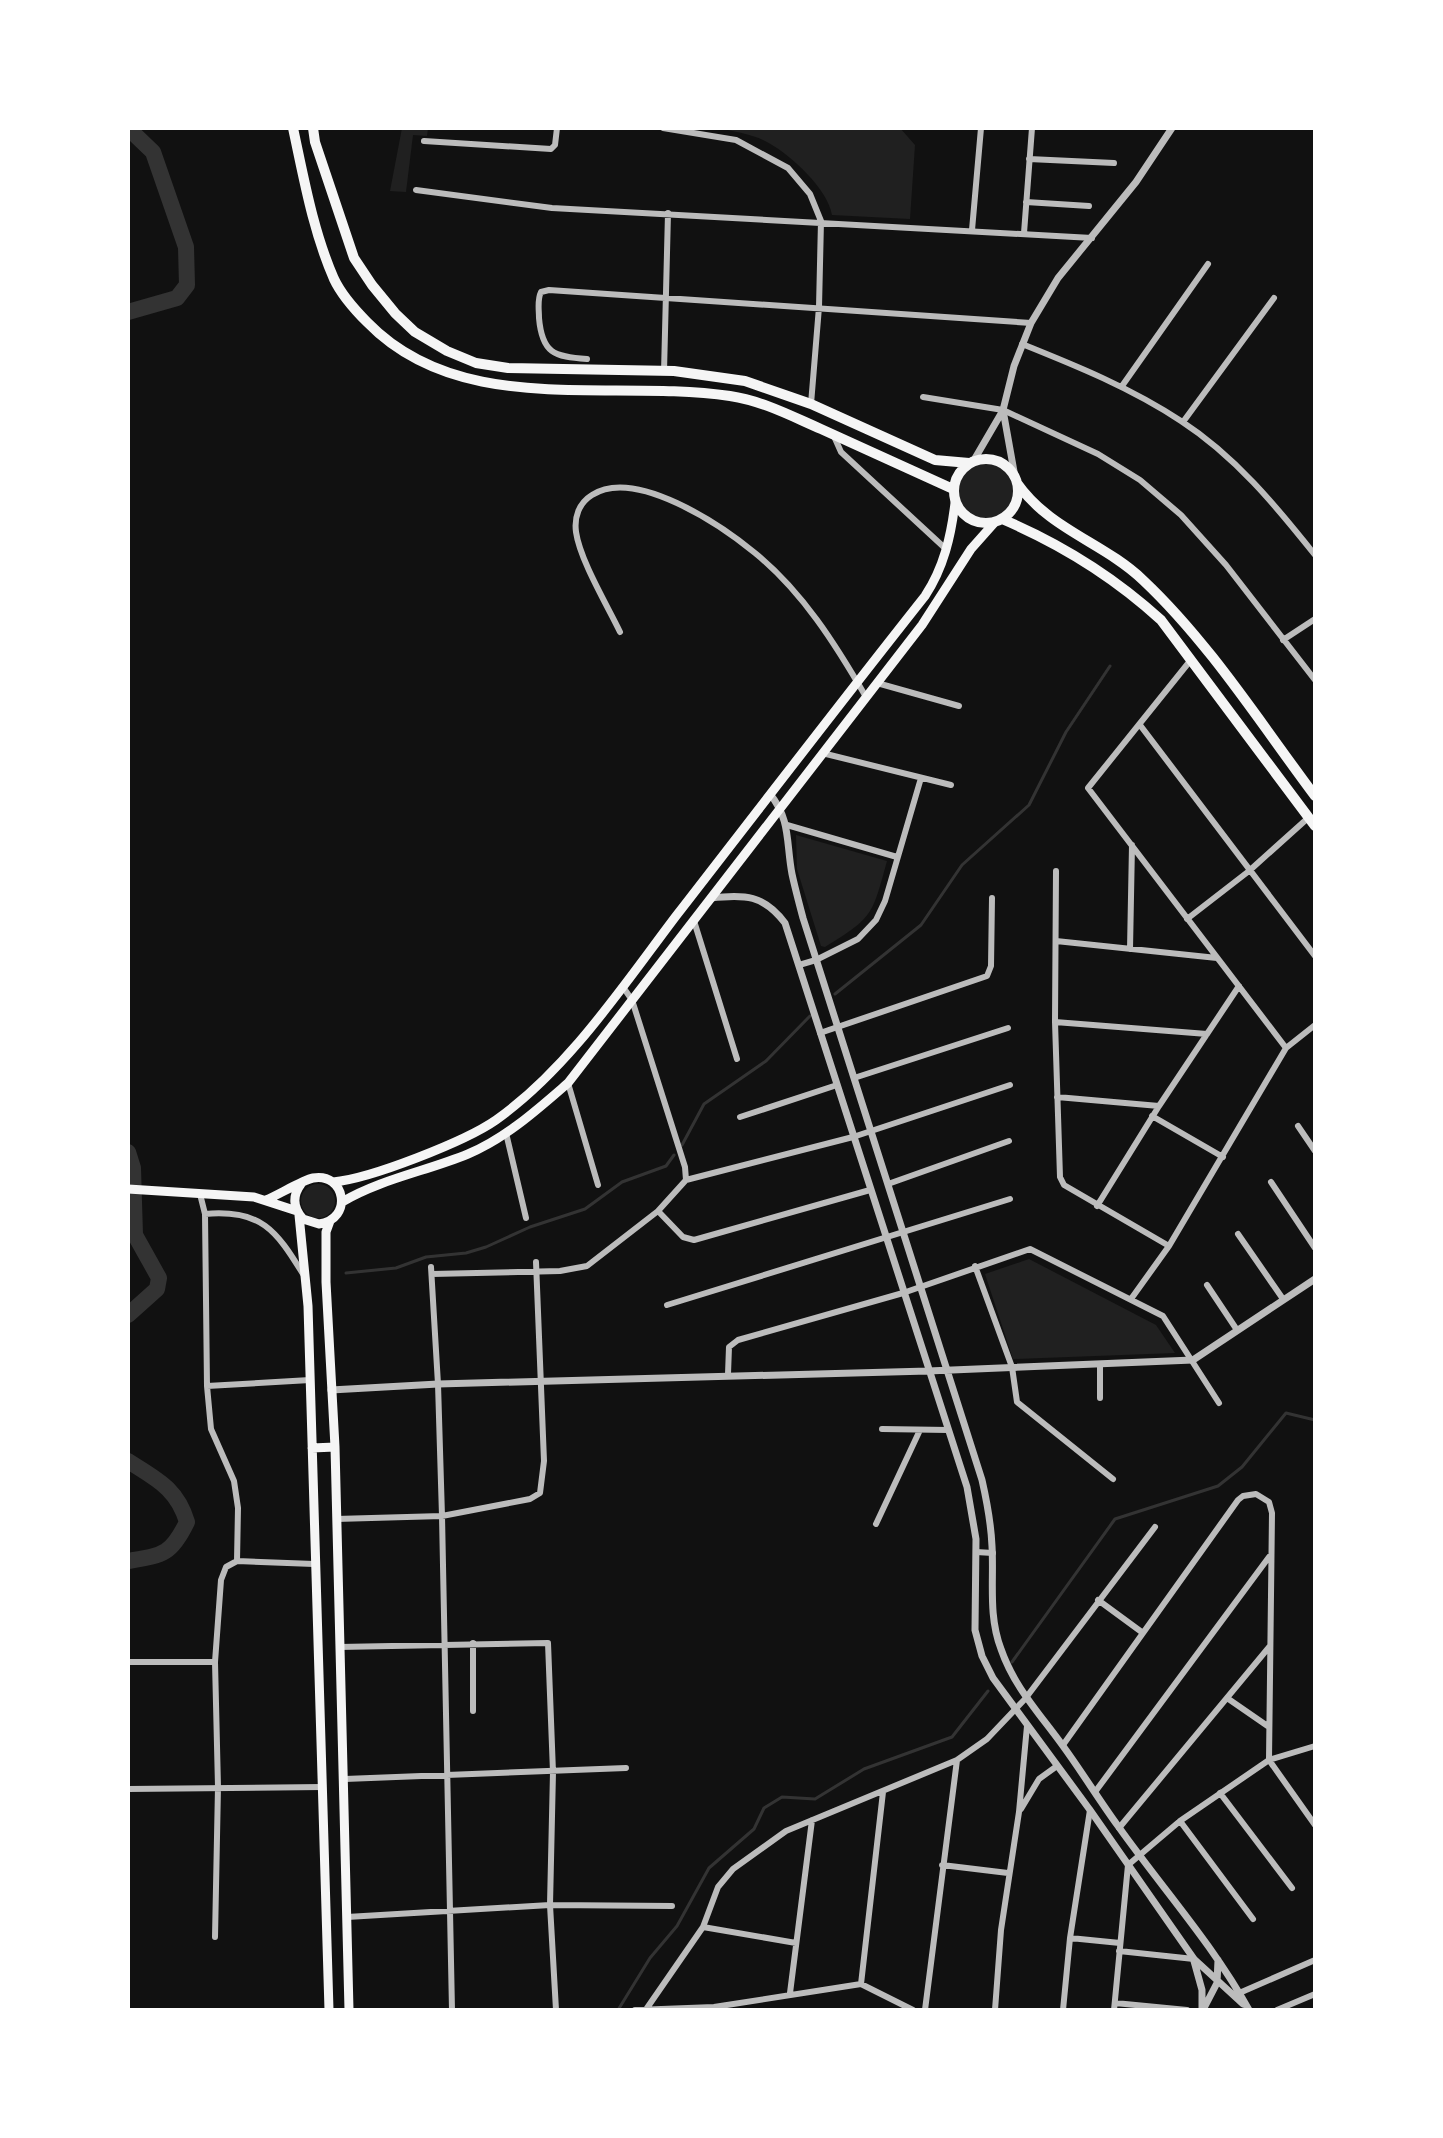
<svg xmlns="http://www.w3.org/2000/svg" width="1443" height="2138" font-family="Georgia,serif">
	<rect width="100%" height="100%" fill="#111"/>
	<path fill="#202020" d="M402,128H428L427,136L413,135L406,192L390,191Z
		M719,128H900L915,145L910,219L832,215C828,189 791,155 767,142C753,134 734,132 719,128Z
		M957 491a28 28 0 1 1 56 0a28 28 0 1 1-56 0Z
		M796,835L887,861C872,915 874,917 825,947L821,946L797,869Z
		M301 1201a17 17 0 1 1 34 0a17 17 0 1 1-34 0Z
		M1029,1259L1156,1325L1175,1353L1013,1359L985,1274Z"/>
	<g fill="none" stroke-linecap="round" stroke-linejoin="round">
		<path stroke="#333" stroke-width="3" d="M835,994L921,925L962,865L1029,805L1066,732L1110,666
			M682,1145L704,1104L766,1061L810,1016
			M346,1273L396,1268L426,1257L466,1253L486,1247L530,1227L585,1209L622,1182L666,1166L674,1155
			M1012,1662L1115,1519L1218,1486L1242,1467L1286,1413L1315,1420
			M618,2010L650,1958L677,1926L709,1868L754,1829L764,1808L782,1797L815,1799L864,1769L952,1737L988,1691
			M840,2010H846"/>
		<path stroke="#333" stroke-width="16" d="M128,128L153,152L186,247L187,285L177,298L128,312
			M128,1152L133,1168L135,1235L159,1278L157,1289L128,1315
			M128,1461C156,1479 177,1488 187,1522C171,1555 163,1555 128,1561"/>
		<path stroke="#bcbcbc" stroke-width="6" d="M663,128L736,140L788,168L810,194L821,221L819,307L811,404
			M424,141L551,149L555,145L557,128
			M1029,159L1114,163
			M416,190L552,208L1092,238
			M1026,202L1089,206
			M972,230L981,128
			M1024,233L1032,128
			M1022,344C1077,366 1131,388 1181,421C1235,456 1276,506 1315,555
			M587,359C554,357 542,353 539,318C539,309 537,300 541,292L549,290L1031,323
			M664,372L668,213
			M1122,386L1208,264
			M923,397L1003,410L1098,454L1140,480L1181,515L1226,565L1315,680
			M1183,422L1274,298
			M833,434L841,452L947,550
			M620,632C607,605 580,560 576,532C574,517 579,503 592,495C635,467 721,525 755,553C802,591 836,645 866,697
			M1283,640L1315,619
			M1190,661L1088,788L1286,1048
			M877,683L959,706
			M1140,725L1315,956
			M822,753L951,785
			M787,825L897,857
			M1056,871L1055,1022L1060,1177L1064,1185L1169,1246
			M1187,919L1249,871L1308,818
			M694,921L737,1059
			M1056,941L1217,958
			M1130,949L1132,845
			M799,965L816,960L858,939L876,920L885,901L921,778
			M623,987L632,1000L685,1167L686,1180
			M1055,1022L1207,1034
			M820,1033L987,976L991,966L992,898
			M854,1078L1008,1028
			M568,1083L598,1185
			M1057,1097L1159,1106L1097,1206
			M1159,1106L1239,986
			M1152,1116L1223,1157
			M740,1117L837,1085
			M1298,1126L1315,1151
			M506,1133L526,1218
			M1271,1182L1315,1248
			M888,1184L1009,1141
			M200,1194L205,1214L207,1386L211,1429L234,1481L238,1508L237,1561L226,1567L221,1580L215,1662L218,1787L215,1937
			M658,1211L686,1180L853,1137L1010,1085
			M205,1214C261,1209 276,1230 303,1274
			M1238,1234L1283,1299
			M975,1266L1012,1367L1017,1402L1113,1479
			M431,1267L438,1384L442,1516L452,2010
			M432,1274L560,1271L587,1266L658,1211L683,1237L694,1240L870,1190
			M1207,1285L1237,1330
			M1131,1299L1169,1246L1286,1048L1315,1025
			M667,1305L1010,1199
			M1100,1364V1398
			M728,1374L729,1347L738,1340L903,1293L1030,1249L1163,1316L1219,1403
			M207,1386L310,1380
			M882,1429L948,1430
			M336,1519L442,1516L530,1499L540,1493L544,1461L536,1262
			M876,1524L920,1430
			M976,1552L993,1553
			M237,1561L314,1564
			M1098,1600L1143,1633
			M473,1643V1711
			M339,1647L548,1643L553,1772L550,1905L556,2010
			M128,1662H215
			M1227,1698L1269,1727
			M1063,1745L1238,1500L1243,1496L1256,1494L1269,1502L1272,1513L1269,1760L1315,1825
			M345,1779L626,1768
			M128,1789L322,1787
			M1095,1792L1269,1557
			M1220,1793L1292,1888
			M1021,1809L1039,1779L1057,1766
			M1180,1821L1253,1919
			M1119,1828L1270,1646
			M942,1865L1008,1873
			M347,1917L550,1905L672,1906
			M703,1927L796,1943
			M1070,1938L1120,1943
			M1119,1951L1194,1959
			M861,1984L883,1792
			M790,1993L812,1820
			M1237,1994L1315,1960
			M1115,2003L1187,2010
			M647,2008L703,1927L718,1887L733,1869L786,1831L957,1760L987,1739L1025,1699L1155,1527
			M635,2010L714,2007L861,1984L913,2010
			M925,2010L957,1760
			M995,2010L1001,1930L1019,1812L1027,1726
			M1063,2010L1070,1938L1090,1810
			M1114,2010L1128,1865L1180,1821L1269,1760L1315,1746
			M1277,2010L1315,1994"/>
		<path stroke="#bcbcbc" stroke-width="7" d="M974,460L1002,412
			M1015,477L1003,410L1014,366L1031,323L1058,278L1136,182L1172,128
			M770,794C791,820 786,843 792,874C795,888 799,903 803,918L982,1480C987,1502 991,1523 992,1546C994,1581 988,1615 1001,1649C1014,1687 1040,1714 1063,1746C1082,1772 1099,1800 1118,1826C1162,1888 1212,1943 1249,2010
			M711,898C745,894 764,895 785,923L967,1487L976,1539L975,1630L982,1656L993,1678L1090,1810L1194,1959L1243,2004
			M331,1390L438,1384L928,1371L1193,1360L1315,1279
			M1194,1961L1202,1990V2008
			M1203,2010L1217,1983L1218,1960"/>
		<path stroke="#f5f5f5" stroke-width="9" d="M333,1182C370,1179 466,1141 496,1120C568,1069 623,986 676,916C759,809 841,702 925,596C944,567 951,536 955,503
			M128,1189L254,1197L297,1211
			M266,1200C278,1195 303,1180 313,1178C345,1172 354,1219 319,1224L303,1219C293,1208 292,1196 301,1184
			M342,1202C381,1179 427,1171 468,1154C506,1138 538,1109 568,1083L922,625L971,549L995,522
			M299,1215L308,1306L329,2010
			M330,1221L326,1232V1282L335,1447L349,2010
			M312,1448L335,1447"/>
		<path stroke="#f5f5f5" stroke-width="10" d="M293,128C304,179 313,231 334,279C342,296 355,310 367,322C461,419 609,378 730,396C763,401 791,416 821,429C865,449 909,469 953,489
			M313,128L315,142L354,258L372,285L395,313L415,332L447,351L476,363L508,368L674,371L745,381L811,404L935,460L969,463
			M954 491a32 32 0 1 1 64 0a32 32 0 1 1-64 0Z
			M1017,483C1050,530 1103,542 1143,580C1209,642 1261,724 1315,796
			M1002,519C1061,544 1113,576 1161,620L1315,826"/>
	</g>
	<rect width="1443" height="2138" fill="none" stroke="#ffffff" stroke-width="260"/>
</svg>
